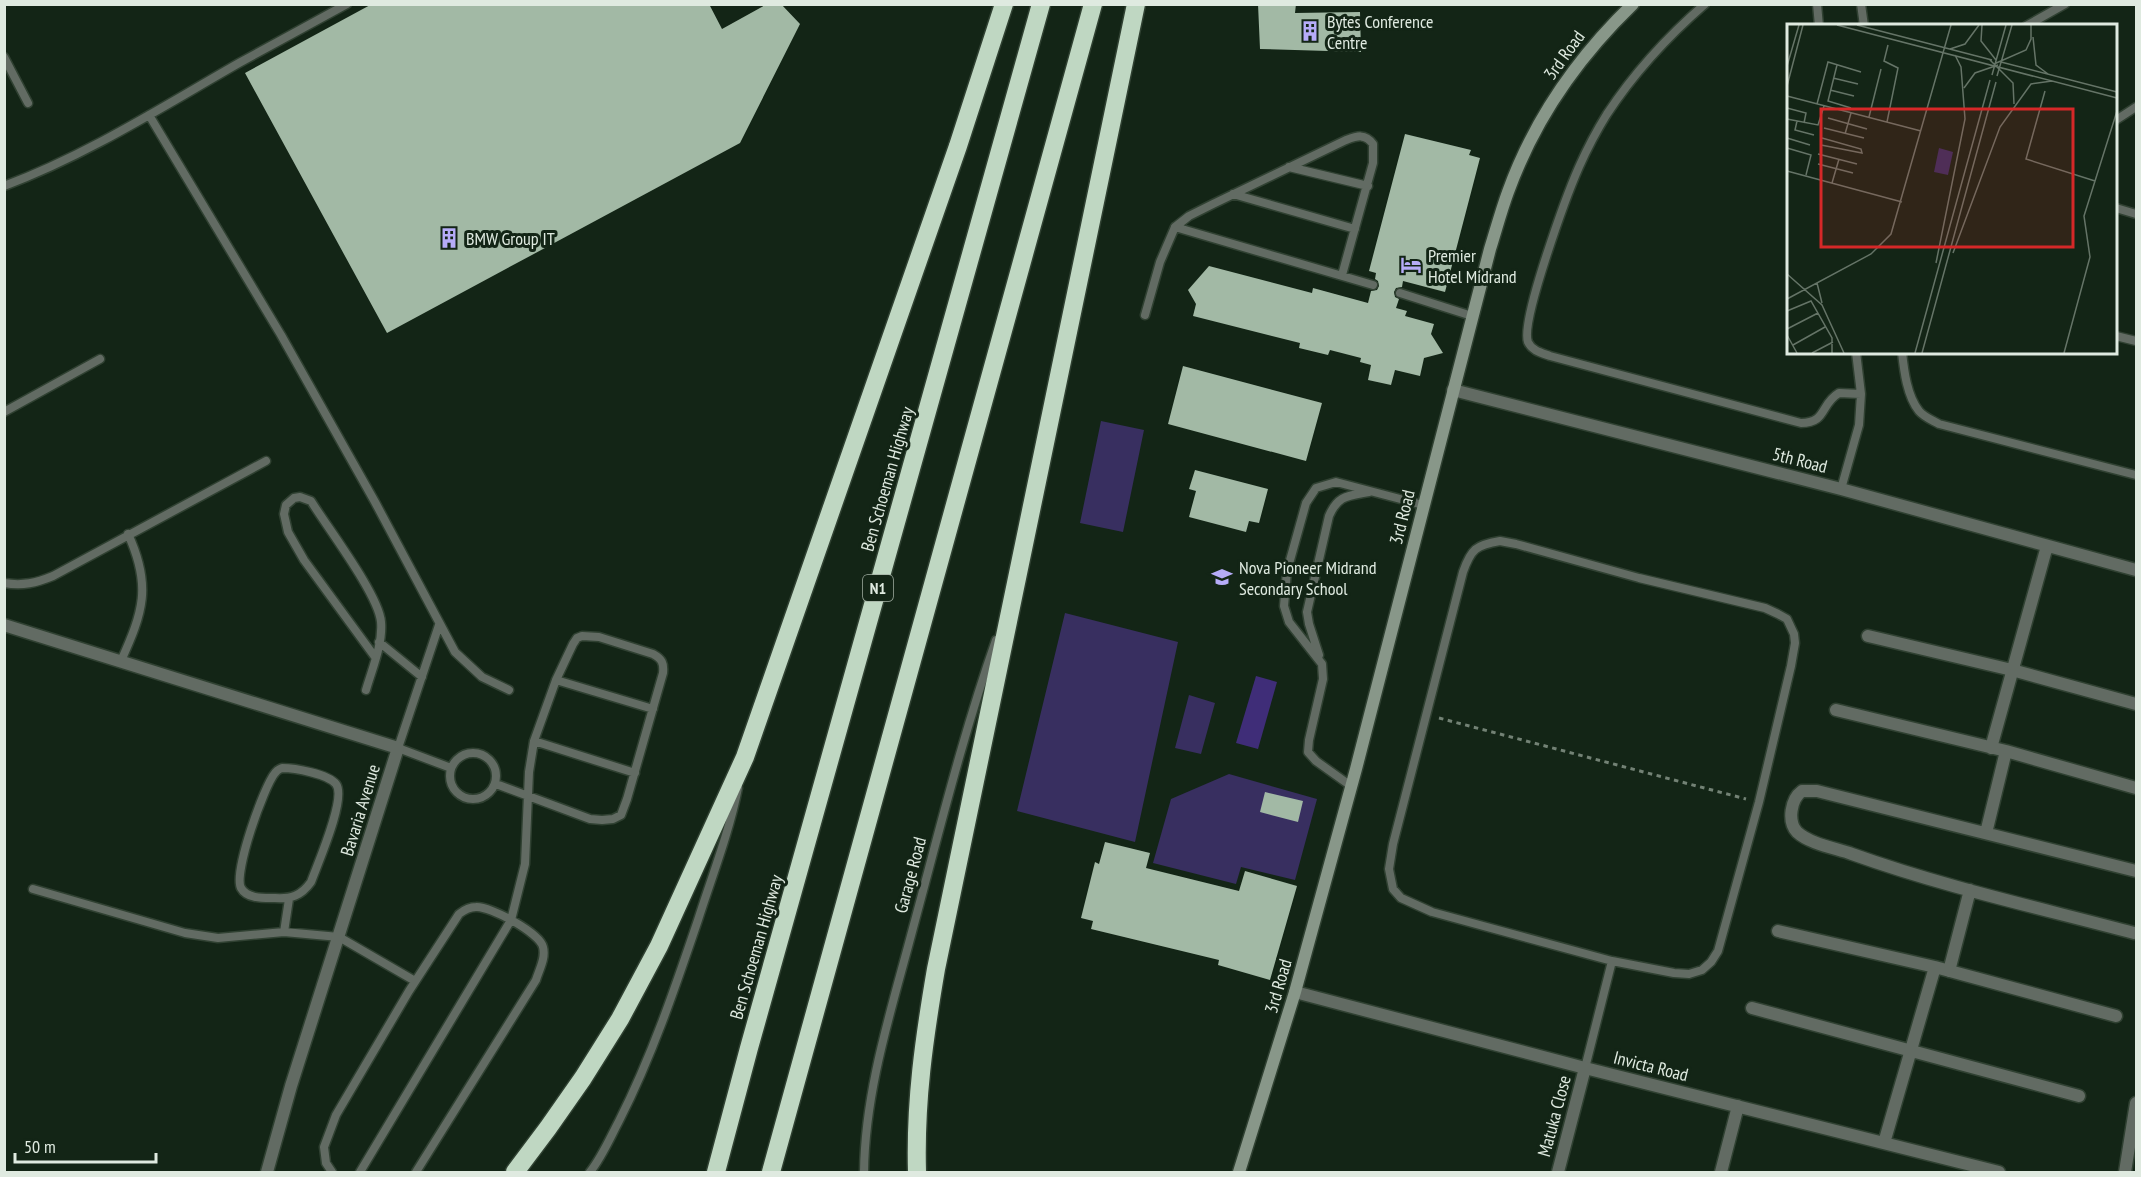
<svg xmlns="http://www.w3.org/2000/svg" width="2141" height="1177" font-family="'PT Sans Narrow',sans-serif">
	<rect width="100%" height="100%" fill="#132516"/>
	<path fill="#382f60" d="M1101,421L1144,430L1123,532L1080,523Z
		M1065,613L1178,642L1135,842L1017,811Z
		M1189,695L1215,703L1201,754L1175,748Z
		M1229,774L1317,799L1295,880L1241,867L1236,884L1153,863L1171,799Z"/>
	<path fill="#3f2d78" d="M1256,676L1277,682L1258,749L1236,743Z"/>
	<path fill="#a2b9a5" d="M372,4H709L722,29L767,4H781L800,24L740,143L387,333L245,73Z
		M1258,4H1296L1295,13L1360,12L1361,52L1260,49Z
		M1405,134L1471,150L1469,155L1480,158L1445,292L1403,281L1402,287L1396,288L1394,292L1395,297L1399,299L1396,308L1407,311L1405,316L1434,324L1431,334L1443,353L1424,358L1420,376L1395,370L1391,385L1368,380L1371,365L1360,362L1361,358L1330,350L1328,355L1299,348L1300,343L1193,316L1196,304L1188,290L1209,266L1312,293L1313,288L1368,303L1371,291L1377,290L1379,286L1378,281L1375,279L1376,273L1369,271Z
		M1183,366L1322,403L1306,461L1168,424Z
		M1195,470L1268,489L1259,523L1249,521L1246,532L1189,517L1196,491L1189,489Z
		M1265,792L1303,801L1298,822L1260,812Z
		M1105,842L1150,853L1146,868L1239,891L1245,871L1297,886L1270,980L1218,965L1219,960L1091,929L1093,921L1081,918L1095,862L1099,864Z"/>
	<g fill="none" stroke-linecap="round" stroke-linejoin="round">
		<g stroke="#304132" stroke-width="11">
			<path id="lane" d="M1705,4C1668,36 1634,73 1607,114C1597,130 1587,149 1579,167C1568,192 1520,321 1528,342C1532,351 1542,353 1550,356L1801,423C1827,423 1820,404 1839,393L1861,394
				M1817,4L1819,26
				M1861,4L1864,26
				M2026,26L2065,4
				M4,57L28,103
				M149,115L281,335L375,502L455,652L482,677L509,690
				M2116,120L2136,107
				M1289,167L1368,186
				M4,186C87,155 162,107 239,63C275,43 311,24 347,4
				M1233,194L1355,229
				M2116,208L2136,214
				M1175,227L1189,216L1213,204L1346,140C1357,136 1365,133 1373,144V163L1342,275
				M1400,293L1472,316
				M1145,315L1160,262L1175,227L1373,285
				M2116,336L2136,341
				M1902,352C1904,371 1907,396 1919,411C1924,417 1932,420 1939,424L2136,475
				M4,412L100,359
				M1841,489L1859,425L1861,394L1856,352
				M1500,541L1516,544L1639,578L1765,608L1778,614L1787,619L1794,634L1795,643L1791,666L1759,802L1718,951L1711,962L1702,970L1689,974L1674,973L1612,961L1432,912L1401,898L1393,889L1389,869L1393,844L1463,572C1471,549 1476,545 1500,541Z
				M4,583C23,586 36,583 53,576L266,461
				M439,625L398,748L451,768
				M379,642L422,677
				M1319,655L1309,624L1307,612L1329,516C1338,495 1348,496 1369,492
				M121,661C143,612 152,586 128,534
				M556,680L653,709
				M366,690C372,669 383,644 381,622C379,595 327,527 311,501L300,497L294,498L286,505L284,514L288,532L304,560L375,657
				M534,741L635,773
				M450 776a23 23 0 1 1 46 0a23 23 0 1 1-46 0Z
				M282,768C295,768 328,774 336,784C347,798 317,865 311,882C301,896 291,899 275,898C264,898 247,899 241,888C233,873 264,786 275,773C278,769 278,770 282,768Z
				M1351,786L1316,761L1308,752L1309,740L1323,679L1322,664L1289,622L1284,606L1287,571L1306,503L1316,488L1336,482L1423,505
				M33,889L185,933L218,938L284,932L339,937L415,981
				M284,932L289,899
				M1585,1068L1612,961
				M332,1172L326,1163L324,1147L336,1115L409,991L459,914C464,910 469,907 476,907C490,906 540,933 543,947C546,958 539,970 536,980L416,1172
				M360,1172L511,920L525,864L529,772L534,741L556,680L573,644L577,638L582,636L599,637L653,654C662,659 664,663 663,673L627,799L621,815L613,819L602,820L590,819L496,784
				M590,1172C602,1157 610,1138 619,1121C652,1056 675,988 698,920C712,876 729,833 738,788
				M864,1172C865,1089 892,1008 913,928C939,832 963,734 996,640"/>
		</g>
		<g stroke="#304132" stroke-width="15">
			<path id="street" d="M1453,390L1841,489L2136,570
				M4,625L398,748L291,1086L267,1172
				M1868,636L2012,670L2136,704
				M1836,710L2006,751L2136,788
				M1991,748L2047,546
				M1986,833L2006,751
				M1778,931L1935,967L2116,1016
				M2134,933C2040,908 1944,887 1852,854C1835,848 1810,844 1797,832C1787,821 1791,799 1802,791H1817L2136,871
				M1949,971L1970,890
				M1295,992L1585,1068L1999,1172
				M1752,1008L2079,1096
				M1884,1143L1935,967
				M1558,1172L1585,1068
				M1721,1172L1738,1106
				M2125,1172L2136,1103"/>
		</g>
		<g stroke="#304132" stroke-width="15">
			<path id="secondary" d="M1239,1172L1295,992L1356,769L1490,249C1496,230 1501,211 1508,192C1534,120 1578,57 1633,4"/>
		</g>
		<g stroke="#304132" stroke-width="21">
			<path id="highway" d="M515,1172L548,1128L583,1078L620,1019L659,946L745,757L958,146L1004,4
				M716,1172L749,1048L1041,4
				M771,1172L1093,4
				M917,1172C915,1102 924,1039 936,969L1136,4"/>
		</g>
		<path stroke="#738275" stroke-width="3" stroke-dasharray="4.5 4.5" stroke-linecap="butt" d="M1439,718L1746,799"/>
		<use href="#lane" stroke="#626b63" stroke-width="8"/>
		<use href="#street" stroke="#626b63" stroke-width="12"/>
		<use href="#secondary" stroke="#889789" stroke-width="12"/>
		<use href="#highway" stroke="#bfd7c2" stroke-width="18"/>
	</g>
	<defs>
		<g id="building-bare" transform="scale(1.62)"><path d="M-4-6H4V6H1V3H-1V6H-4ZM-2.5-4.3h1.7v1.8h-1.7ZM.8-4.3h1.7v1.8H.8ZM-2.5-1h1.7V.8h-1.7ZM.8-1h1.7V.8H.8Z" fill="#b6acf8" stroke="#132516" stroke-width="2.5" paint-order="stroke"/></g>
		<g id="hotel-bare" transform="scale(1.62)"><path d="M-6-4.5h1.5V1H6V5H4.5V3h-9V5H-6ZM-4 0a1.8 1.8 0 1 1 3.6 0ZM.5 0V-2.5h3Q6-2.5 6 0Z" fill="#b6acf8" stroke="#132516" stroke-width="2.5" paint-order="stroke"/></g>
		<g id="school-bare" transform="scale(1.62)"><path d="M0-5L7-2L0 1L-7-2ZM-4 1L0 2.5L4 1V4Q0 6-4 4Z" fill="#b6acf8" stroke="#132516" stroke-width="2.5" paint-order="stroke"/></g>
	</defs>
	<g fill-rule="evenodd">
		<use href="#building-bare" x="1310" y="31"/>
		<use href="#building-bare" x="449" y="238"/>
		<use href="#hotel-bare" x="1411" y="265"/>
		<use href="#school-bare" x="1222" y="577"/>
	</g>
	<g text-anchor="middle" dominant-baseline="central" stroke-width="6" stroke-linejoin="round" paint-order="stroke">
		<rect fill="#132516" stroke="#a2afa3" stroke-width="1.5" x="863" y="575" width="30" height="26" rx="4.5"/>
		<g font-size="16" font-weight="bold" fill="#dfeae0">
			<text x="878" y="588">N1</text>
		</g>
		<g font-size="18" fill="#dfeae0" stroke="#132516" text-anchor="start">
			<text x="1327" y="21">Bytes Conference<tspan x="1327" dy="21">Centre</tspan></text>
			<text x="466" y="238">BMW Group IT</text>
			<text x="1428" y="255">Premier<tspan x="1428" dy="21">Hotel Midrand</tspan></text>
			<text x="1239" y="567">Nova Pioneer Midrand<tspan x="1239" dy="21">Secondary School</tspan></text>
		</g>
		<g font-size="18" fill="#dfeae0" stroke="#132516">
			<text transform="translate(1564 55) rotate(-54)">3rd Road</text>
			<text transform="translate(1800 460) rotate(14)">5th Road</text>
			<text transform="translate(887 479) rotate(-74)">Ben Schoeman Highway</text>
			<text transform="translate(1402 517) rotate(-76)">3rd Road</text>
			<text transform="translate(360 810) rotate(-73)">Bavaria Avenue</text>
			<text transform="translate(910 875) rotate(-75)">Garage Road</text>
			<text transform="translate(756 947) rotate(-74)">Ben Schoeman Highway</text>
			<text transform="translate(1278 986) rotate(-74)">3rd Road</text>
			<text transform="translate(1651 1066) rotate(14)">Invicta Road</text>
			<text transform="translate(1554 1116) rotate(-75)">Matuka Close</text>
		</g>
	</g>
	<g transform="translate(1787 24)">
		<rect width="330" height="330" fill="#132516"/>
		<path d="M152,124L166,128L161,151L147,148Z" fill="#382f60"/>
		<path fill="none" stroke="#657467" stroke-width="1.5" d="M50,1L330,74M70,1L205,36M195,1L194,17L209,36M246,13L249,41L261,50M163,25L178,20L192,1M203,36L226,59L227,80M214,38L330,68M207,40L239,26L244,15V1M50,41L41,77L64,84M0,42L12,1M205,51L219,1M210,52L225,1M46,54L71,60M0,62L16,1M177,64L188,49L211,41M43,66L67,72M258,67L239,135L308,157M0,72L134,107M30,80L41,38L74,48M0,84L19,89L17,99M82,93L94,45M41,94L80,105M0,95L31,101L37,82M10,97L8,106L27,111M100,98L111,44L97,37L101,21M37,104L77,114M58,110L64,89M0,114L23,121M34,121L75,129L74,125L35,114M0,124L24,131L19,151M31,130L70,140M31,140L66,149M0,147L115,178M45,159L52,135M166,229L213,103L244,60L265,57M149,239L178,95L174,43L168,31M0,250L35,281L57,329M30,259L35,279M0,275L84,230L104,210L164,1M0,287L24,277L45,314V329M0,305L31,289M0,311L10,329M6,321L38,303M25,329L46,318M128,329L203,56M135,329L209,58M277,329L303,233L297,192L330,87"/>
		<path fill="#d62828" fill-opacity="0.15" stroke="#d62828" stroke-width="3" d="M34,85H286V223H34Z"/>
		<rect width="330" height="330" fill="none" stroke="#dfeae0" stroke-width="3"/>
	</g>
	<rect width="2141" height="1177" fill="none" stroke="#dfeae0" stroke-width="12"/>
	<path d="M15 1153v9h141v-9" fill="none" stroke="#dfeae0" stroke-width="3"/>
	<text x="24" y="1153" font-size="18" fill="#dfeae0" stroke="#132516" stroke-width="4.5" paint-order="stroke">50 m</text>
</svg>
